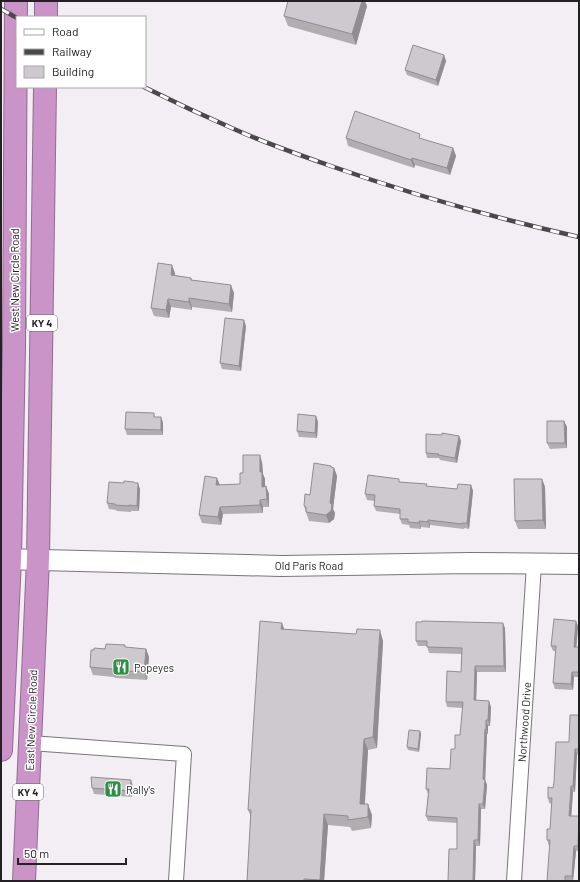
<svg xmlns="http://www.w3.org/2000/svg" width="580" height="882" font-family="Barlow,sans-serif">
	<rect width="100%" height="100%" fill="#f3eef3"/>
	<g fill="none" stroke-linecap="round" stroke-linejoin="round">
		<g stroke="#797579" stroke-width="16">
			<path id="street" d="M30,743L184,754L176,881
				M514,881L534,564"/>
		</g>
		<g stroke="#797579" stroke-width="22">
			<path id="secondary" d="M1,559L281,566L471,563L579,564"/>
		</g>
		<g stroke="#906c8f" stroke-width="24">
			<path id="highway" d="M46,17V1
				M1,750L10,559L14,346L16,1
				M24,881L38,559L45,87"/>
		</g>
		<use href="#street" stroke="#fff" stroke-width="14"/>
		<use href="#secondary" stroke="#fff" stroke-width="20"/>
		<use href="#highway" stroke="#cb94c9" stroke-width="22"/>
		<g stroke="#4a484a" stroke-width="4.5">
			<path id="rail" d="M1,9L17,18
				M144,87C174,102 204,116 234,129C265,143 297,154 328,165C410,194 494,218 579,237"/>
		</g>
		<use href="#rail" stroke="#fff" stroke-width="3" stroke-dasharray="9" stroke-linecap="butt"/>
	</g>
	<path fill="#b1adb1" d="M367,6L356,45L288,26L284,16Z
		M444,55L446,61L438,86L407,75L405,70Z
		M346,138L422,139L453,148L456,156L450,175L415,165L414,168L348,146Z
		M175,273V275L191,278L192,280L234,293L232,312L192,307V310L171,307L169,318L154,316L151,308Z
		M246,326L241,371L222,369L220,363Z
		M154,413L155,417H161L163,423V435H127L125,429Z
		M316,416L318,422L317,438L299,437L297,431Z
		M564,421L567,427V448L550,449L547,443Z
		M442,435L459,436L461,441L457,463L440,460L439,458H427L426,453Z
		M262,462L263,474L265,479V487L266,486L269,494V507H263V513L223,514L221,525L202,523L199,515L220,485L240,484L243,473Z
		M332,468H334L337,476L333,509L335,513L334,519L329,523L309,521L304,506Z
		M542,479L545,487L546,529H518L515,521Z
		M401,482L427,486L457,489L471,485L473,491L469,529L464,528V529L430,525V528L421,527V529L410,528L409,525L402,524L400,519V514L376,511L374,506L375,501L367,500L365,494Z
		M135,483L140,489L139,511H131V512L117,511L116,510L109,509L107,503Z
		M578,626L576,647H579V677H574L573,690L555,689L553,683L556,651H553L551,646Z
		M505,628L506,672H477L476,701L491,707L490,726H488V734H487L485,779L487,785L485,809H481L480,846H476L475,881H448L457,849V823L428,821L426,816L428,794L426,789L450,769L455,749L460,735L463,708L447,707L446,702L461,672L462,654L429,653L427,646H418L416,641Z
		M284,629L383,641L377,748L368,750L365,804L372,815L371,828L352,831L350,827L328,825L324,881H247L251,817L248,810Z
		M125,645V648L146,649L149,657L147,680L115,678L114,677L93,675L90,667L94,650Z
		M579,715V755L577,754L575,792H573L571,816H579V851H576L573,881H547L550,846H549L547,840L550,829L552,804L549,803L548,798L553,788Z
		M420,731L421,734L419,752L408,750L407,747Z
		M133,786L132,797L94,794L92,788Z"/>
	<path fill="#908d90" d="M362,1H365L367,6L356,45L352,34Z
		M444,55L446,61L438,86L436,80Z
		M453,148L456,156L450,175L447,168Z
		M412,158L415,165L414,168L411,160Z
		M172,265L175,273L174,283L171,275Z
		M231,285L234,293L232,312L229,304Z
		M189,298L192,307V310L189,302Z
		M168,299L171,307L169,318L166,310Z
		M244,320L246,326L241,371L239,366Z
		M316,416L318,422L317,438L315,433Z
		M161,417L163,423V435L161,430Z
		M564,421L567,427V448L565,443Z
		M459,436L461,441L457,463L455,458Z
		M260,455L262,462L263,474L265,479V494L262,487L260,472Z
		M331,466L333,472L334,468L337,476L333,509L335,513L334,519L329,523L326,515L330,503Z
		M217,478L220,485H216Z
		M542,479L545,487L546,529L543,520Z
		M138,483L140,489L139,511L137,506Z
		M471,485L473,491L469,529L467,523Z
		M266,486L269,494V507L267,499Z
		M260,500L263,507V513L260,505Z
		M220,507L223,514L221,525L218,517Z
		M428,520L430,525V528L428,522Z
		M419,521L421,527V529L419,523Z
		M576,621L578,626L576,652L574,647Z
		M282,623L286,634L281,629Z
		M503,623L505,628L506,672L504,666Z
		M380,630L383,641L377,748L373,737Z
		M146,649L149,657L147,680L144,672Z
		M475,666L477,672L476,706L474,700Z
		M572,672L574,677L573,690L571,684Z
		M489,701L491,707L490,726L488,720Z
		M486,720L488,726V734L486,729Z
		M485,729L487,734L485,785L483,779Z
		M420,731L421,734L419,752L418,749Z
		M364,739L368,750L364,814L360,804Z
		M575,749L577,754L575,792L573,786Z
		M131,780L133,786L132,797L130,791Z
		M485,780L487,785L485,809L483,804Z
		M571,786L573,792L571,821L569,816Z
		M368,804L372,815L371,828L368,817Z
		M479,804L481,809L480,846L478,840Z
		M324,814L328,825L324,881H320Z
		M579,828V849L578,846Z
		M474,840L476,846L475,881H473Z
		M574,846L576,851L573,881L572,876Z"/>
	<path fill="#cec9ce" stroke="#908d90" d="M288,1H362L352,34L284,16Z
		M413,45L444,55L436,80L405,70Z
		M355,111L420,134L419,138L453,148L447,168L412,158L411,160L346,138Z
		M158,263L172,265L171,275L191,278V280L231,285L229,304L189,298V302L168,299L166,310L151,308Z
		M225,318L244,320L239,366L220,363Z
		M126,412L154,413V417H161V430L125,429Z
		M298,414L316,416L315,433L297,431Z
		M547,421H564L565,443H547Z
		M442,433L459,436L455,458L438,455L439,454L426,453V434L442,435Z
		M243,455H260V472H262V487L266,486L267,499L260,500V505L220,507L218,517L199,515L205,476L217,478L216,485L240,484V473H243Z
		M314,463L331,466V467L334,468L330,503L332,505L331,511L326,515L306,512V507L304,506L305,494L310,495Z
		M368,475L399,479V482L427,484L426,486L457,489L458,484L471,485L467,523H462V524L428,520V522L419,521V523L408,522V519H400V509L374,506L375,495L365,494Z
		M514,479H542L543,520L515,521Z
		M124,481L134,482L135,483H138L137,506L129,505V506L115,505V504L107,503L109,482L124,483Z
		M554,619L576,621L574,647H579V672H572L571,684L553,683L556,646H551Z
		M260,621L282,623L281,629L356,634L357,629L380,630L373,737L364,739L360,804H368V817L348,820V816L324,814L320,880L304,879V881H247L251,810H248Z
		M422,621L503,623L504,666H475L474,700L489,701L488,720H486V729H485L483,779L485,780L483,804H479L478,840H474L473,881H448L449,849H457V818L426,816L429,789H426L427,768L450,769L451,749H455V735H460L463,702H446L447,671L461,672L462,648L427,647V641H416V622H422Z
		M106,644L125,645V647L146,649L144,672L112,670V669L90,667L91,650H94V648L105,649Z
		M570,715H579V749H575L573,786H571L569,816H579L578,846H574L572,876H565V881H547L550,840H547V829H550L552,798H548V787L553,788L554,782L556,742H569Z
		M409,730L420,731L418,749L407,747Z
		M91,777L131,780L130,791L92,788Z"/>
	<defs>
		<g id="restaurant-square" transform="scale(0.9)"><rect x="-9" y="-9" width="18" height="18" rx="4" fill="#2d8f43" stroke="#fff"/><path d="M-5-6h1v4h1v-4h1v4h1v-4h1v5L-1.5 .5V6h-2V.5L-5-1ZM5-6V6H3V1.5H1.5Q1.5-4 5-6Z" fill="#fff"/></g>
	</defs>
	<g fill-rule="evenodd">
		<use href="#restaurant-square" x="121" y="667"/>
		<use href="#restaurant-square" x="113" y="789"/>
	</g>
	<g text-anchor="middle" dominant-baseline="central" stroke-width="3" stroke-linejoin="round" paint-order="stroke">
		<g fill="#fff" stroke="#656465" stroke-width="1">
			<rect x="27" y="315" width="30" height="16" rx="3"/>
			<rect x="13" y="784" width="30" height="16" rx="3"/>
		</g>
		<g font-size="10" font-weight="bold" fill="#232123">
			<text x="42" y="323">KY 4</text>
			<text x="28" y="792">KY 4</text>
		</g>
		<g font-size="11" fill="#232123" stroke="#fff">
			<text transform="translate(14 280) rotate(-90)">West New Circle Road</text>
			<text x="309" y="565">Old Paris Road</text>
			<text transform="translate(31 720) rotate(-88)">East New Circle Road</text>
			<text transform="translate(524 722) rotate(-86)">Northwood Drive</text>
		</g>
		<g font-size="11" fill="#232123" stroke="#fff" text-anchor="start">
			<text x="134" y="667">Popeyes</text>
			<text x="126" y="789">Rally's</text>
		</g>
	</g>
	<rect width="580" height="882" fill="none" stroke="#232123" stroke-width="4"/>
	<rect x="16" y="16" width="130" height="72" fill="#ffffff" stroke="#a7a6a7"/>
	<rect x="24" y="29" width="20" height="6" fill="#ffffff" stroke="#a7a6a7"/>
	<text x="52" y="36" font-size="12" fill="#232123">Road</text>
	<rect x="24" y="49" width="20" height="6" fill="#4a484a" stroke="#a7a6a7"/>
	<text x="52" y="56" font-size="12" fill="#232123">Railway</text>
	<rect x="24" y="66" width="20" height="12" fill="#cec9ce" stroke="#a7a6a7"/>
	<text x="52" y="76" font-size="12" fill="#232123">Building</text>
	<path d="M18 858v6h108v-6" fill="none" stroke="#232123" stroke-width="2"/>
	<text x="24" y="858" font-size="12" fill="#232123" stroke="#ffffff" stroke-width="3" paint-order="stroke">50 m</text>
</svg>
